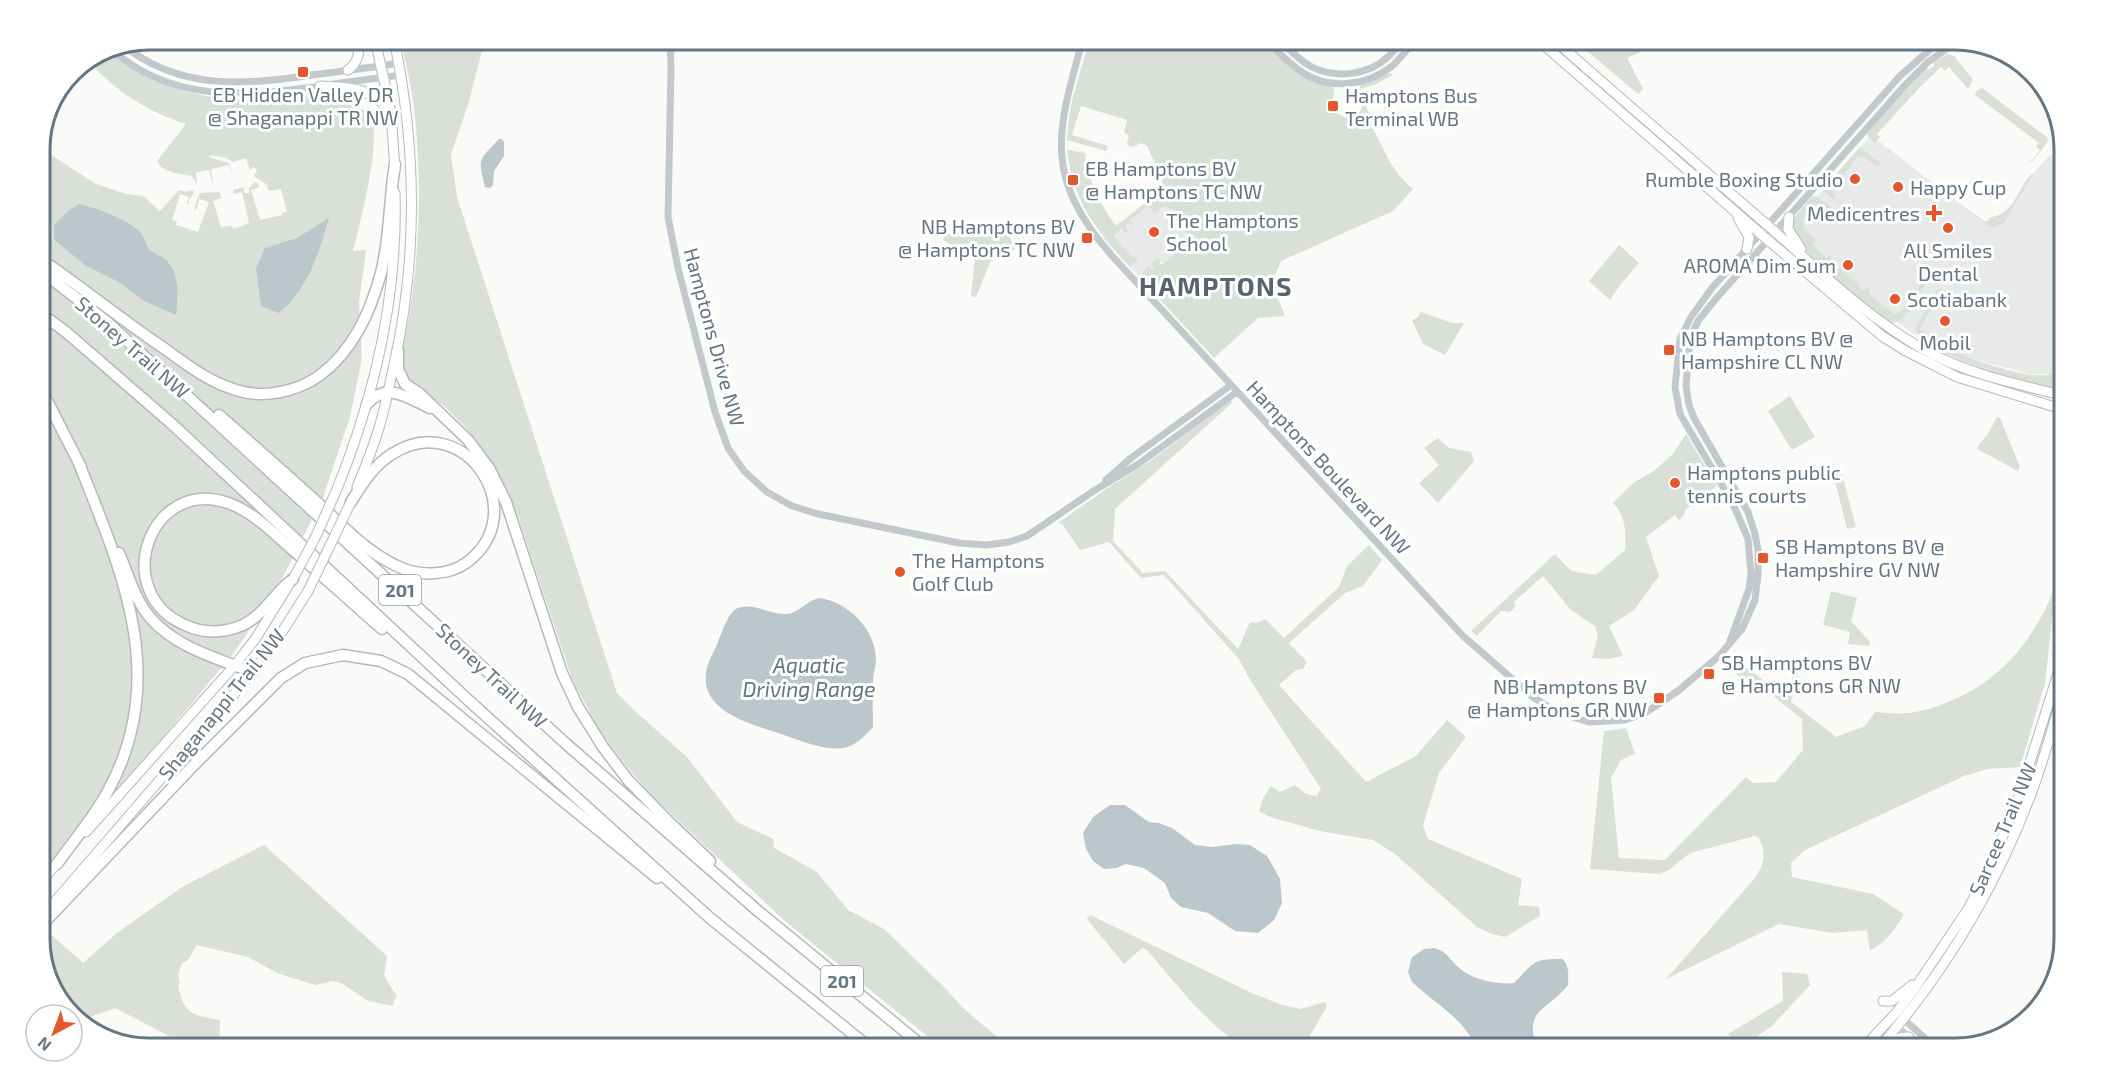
<svg xmlns="http://www.w3.org/2000/svg" width="2104" height="1087" font-family="'Exo 2',sans-serif">
	<rect width="100%" height="100%" fill="#fafaf8"/>
	<path fill="#e8e9e9" d="M1871,135L1986,224L2004,223L2029,178L2051,154L2065,165V352L2063,355H2065V368L2051,374H2031L1965,357L1946,348L1948,343L1919,328L1941,289L1943,290L1939,288L1916,328L1917,336L1874,306L1828,266L1793,225Z
		M1148,206H1163L1182,209L1187,215H1184L1185,217L1188,214L1209,222L1164,263L1159,262L1152,270L1149,267L1139,277L1103,238L1122,221L1131,227L1129,221Z"/>
	<path fill="#dadfd7" d="M401,39H485L468,105L451,154L457,197L617,693L636,712L687,757L737,822L773,839L774,848L817,872L848,910L884,929L946,989L962,1007L1010,1048H942L786,922L650,794L619,757L598,728L572,679L516,511L490,460L466,428L444,406L407,380L402,365V351C420,272 423,187 414,107C411,84 405,62 401,39Z
		M1090,39H1260L1295,69L1330,85L1334,89L1332,108C1340,118 1359,125 1362,106C1364,99 1360,92 1360,85L1390,73L1393,75L1376,84L1361,89L1368,111L1375,121L1373,129C1388,155 1389,168 1413,189L1393,211L1281,261L1272,283L1285,316L1258,318L1214,358L1139,277L1149,266L1152,270L1154,268L1152,263L1159,257L1160,264L1164,263L1191,239L1184,230L1191,223L1199,231L1201,230L1188,215L1185,217L1184,215L1185,213L1183,211L1181,212L1163,206L1155,213L1148,206L1129,221L1130,223L1132,222V226L1128,224L1125,227L1128,231L1125,234L1122,227L1113,236L1133,258L1138,257L1137,261L1129,266C1095,228 1074,203 1067,151L1069,150L1085,153C1088,181 1099,203 1116,226L1145,203L1139,189L1144,187L1147,190L1161,186L1163,181L1147,146L1141,143L1132,147L1127,144L1129,135L1124,133L1127,120L1081,106L1072,135L1108,146L1106,151L1067,140C1068,105 1080,72 1090,39Z
		M1573,39H1623L1625,46L1647,39H1655L1658,44L1627,58L1643,89L1638,94Z
		M105,48C141,81 193,99 241,99C270,99 301,93 329,99C345,102 359,108 373,114C378,155 363,211 353,251L366,250L359,302L362,358L350,417L323,497L290,563L275,592L233,654L141,764L55,857L39,877V147L96,184L127,194L143,196L160,211L179,190L186,192L192,190L194,192L189,200V204H187L189,197L180,194L172,220L177,222L176,225L198,232L209,202L199,199L196,210L194,209L198,197L201,198L198,196L200,193L220,192L221,198L213,201L221,227L232,226L233,229L249,223L242,192L234,194L233,190L244,187V193H249V188L255,182L258,183L259,187L251,190L260,220L282,215V213L287,212L281,189L269,191L266,184L254,176L257,170L253,167L250,170L246,158L233,162L226,158L210,155L209,157L229,163L235,180L229,165L211,169L214,187L209,170L196,172L197,185L192,176C179,173 164,174 157,161L186,124C147,111 114,91 88,60Z
		M1947,54L1954,56L1973,80L1968,89L1949,67L1945,71L1941,67L1919,88L1877,134L1880,137L1875,143L1868,137L1867,133L1911,83L1927,68L1929,70L1935,65L1933,63Z
		M1982,88L2048,138L2047,143L2032,162L2028,159L2032,161L2040,150L2036,147L2039,143L1975,95L1972,98L1978,90Z
		M1860,147L1881,164L1878,167L1863,156L1857,157L1837,185L1832,189L1835,199L1844,205L1843,206L1822,190Z
		M2031,174H2033L2004,223L1992,228L1958,203L1986,222L1991,217C2013,215 2018,189 2031,174Z
		M1812,196H1816L1834,209L1830,215L1828,209L1821,204H1815L1803,220L1804,228L1816,241L1813,245L1826,258L1829,255L1832,257L1829,261L1857,283L1860,289L1865,290L1868,288L1870,295L1895,314L1902,311L1915,293L1914,289L1917,290L1924,279L1921,276L1925,277L1926,282C1919,294 1907,322 1892,323C1888,323 1882,318 1878,316C1848,290 1813,265 1791,231L1793,219Z
		M1004,224L1015,249L990,262L976,297L971,296L975,259L943,240L945,234H976Z
		M1619,245L1639,263L1620,285L1610,300L1589,281Z
		M1941,288L1943,290H1941L1920,329L1948,343L1946,348C1970,359 2022,378 2047,375C2053,374 2059,370 2065,368V391C2040,386 1915,355 1916,328L1937,290Z
		M1421,312L1452,323H1464L1445,355L1423,344L1412,320L1418,317Z
		M1790,396L1815,437L1792,450L1768,411Z
		M1229,401L1233,402L1115,509L1113,541L1143,573L1165,571L1238,649L1250,622L1257,623L1265,619L1284,638L1339,587L1347,566L1369,545L1382,560L1363,586L1345,593L1289,643L1307,662L1303,669L1296,670L1279,685L1366,782L1416,756L1447,720L1466,737L1439,773L1423,825L1428,839L1522,879L1518,905L1539,907L1540,916L1505,937L1492,934L1477,927L1395,854L1373,840L1320,831L1270,817L1259,811L1263,798L1271,786L1280,792L1295,785L1306,794L1317,796L1321,789L1249,678L1239,659L1164,575L1141,578L1109,542L1080,550L1062,524L1058,523L1112,485L1149,462Z
		M1997,417L2000,418L2020,467L2018,471L1977,449L1979,444L1988,434Z
		M1686,434L1717,486L1685,510L1684,515L1679,520L1675,515L1646,537L1659,576L1634,610L1609,626L1623,656L1609,659L1592,658L1598,635L1595,626L1571,610L1543,576L1514,602L1515,607L1510,612L1501,611L1477,636L1471,631L1555,554L1571,571L1596,575L1625,550C1626,532 1626,516 1613,503L1633,483L1654,471L1673,454Z
		M1438,438L1449,448L1471,452L1474,461L1438,503L1419,483L1439,465L1424,448Z
		M1841,471L1856,527L1847,529L1833,473Z
		M2056,584L2045,683L2020,767L1988,769L1964,776L1805,850L1791,863L1792,877L1873,894L1904,914L1894,930L1883,942L1870,951L1867,930L1832,933L1779,924L1666,979L1755,878C1764,865 1767,853 1759,838L1755,836L1690,853L1669,870L1659,874L1590,869L1604,731L1626,728L1635,754L1621,760L1611,778L1619,858L1665,860L1746,777L1753,783L1776,782L1803,750L1802,719L1762,687L1744,682L1724,661L1730,655L1787,698L1794,671L1798,674L1791,702L1836,737L1865,726L1875,712C1886,713 1897,714 1908,713C1921,712 1935,707 1948,702C2000,682 2037,637 2056,584Z
		M1831,591L1857,598L1851,621L1870,642L1869,646L1848,644L1850,632L1823,625Z
		M264,845L387,956L384,975L397,997L394,1000L393,1006L368,1001L343,984L333,981L316,985L302,981L277,973L248,957L197,945L188,960L182,963L178,975L180,982L178,986C184,1015 193,1015 220,1020L219,1048H211L201,1042L187,1038L169,1036L115,1008L90,1017L89,1019L104,1038L100,1037L57,999L39,946V938L46,930L83,963L117,933L182,887Z
		M1090,915L1254,994L1282,1005L1300,1009L1325,1002L1327,1006L1303,1048H1243L1217,1027L1193,1004L1147,950L1142,948L1124,964L1087,919Z
		M1782,972L1807,974L1810,985L1771,1027L1742,1046L1728,1034L1783,1001Z"/>
	<path fill="#bbc7cb" d="M499,139H502L504,142V156L494,171L493,185L490,188L485,187C478,158 478,161 499,139Z
		M80,204C100,210 124,217 140,232C144,236 145,243 148,248C152,254 162,255 167,261C180,275 178,298 176,315L144,301L119,282L85,265L57,242L54,238V225L69,210Z
		M329,218C319,253 308,289 279,313L261,306L256,268L265,248L297,238Z
		M820,598C850,603 877,631 876,662C875,668 873,675 873,681C872,696 873,711 873,727C865,736 855,746 843,748C823,751 800,740 781,734C752,724 701,713 706,673C707,664 712,655 716,647C721,635 725,620 734,610C751,600 768,615 786,614C798,614 807,600 820,598Z
		M1110,805H1125L1149,822L1159,823L1172,828L1195,845L1212,847L1236,844L1250,845L1267,856L1280,879L1282,903L1274,920L1258,933L1235,931L1208,913L1181,907L1171,898L1165,883L1144,868L1126,864L1116,868L1104,869L1093,861L1086,849L1083,833L1093,817Z
		M1434,948C1446,951 1448,957 1456,965C1469,979 1495,985 1514,983C1533,964 1532,958 1562,959C1570,966 1568,975 1568,985C1550,1009 1521,1010 1538,1048H1476C1465,1019 1434,1003 1412,982L1408,972L1412,957L1424,949Z"/>
	<g fill="none" stroke-linecap="round" stroke-linejoin="round">
		<g stroke="#b5babe" stroke-width="11">
			<path id="major" d="M375,39L391,113L395,170
				M1537,39L1769,241L1882,336L1904,350L1957,377L2065,410
				M1553,39C1626,103 1700,167 1773,230C1821,272 1868,318 1923,349C1966,374 2017,384 2065,396
				M348,70C359,62 359,52 360,39
				M320,86C348,88 371,86 389,111
				M1789,217L1788,229L1801,249
				M1738,218L1749,237L1747,249
				M357,487C363,472 370,456 375,440C384,416 388,390 394,365C418,256 417,149 394,39
				M337,489C375,395 398,294 395,193
				M86,832L235,665L256,638L288,586
				M39,884L60,860
				M39,920L253,672L282,632L308,591
				M1883,1001H1892L1912,985
				M1885,1045L1900,1038L1909,1037
				M1863,1048L1896,1013L1915,988L1968,909L1992,863L2021,791L2065,651
				M1879,1048C1946,971 1999,882 2034,786C2046,753 2055,719 2065,686"/>
		</g>
		<g stroke="#b4b9bd" stroke-width="13">
			<path id="highway" d="M39,258C82,287 122,320 165,349C187,365 209,382 236,390C262,399 296,392 319,376C353,351 370,313 381,273C390,238 389,200 395,164
				M39,269L107,322L564,742L758,911L925,1048
				M39,312L66,332L172,424L466,698L710,918L870,1048
				M398,350V369L405,384L420,394L468,440L489,468L506,502L562,673L578,707L603,747L628,780L667,820L710,861
				M39,385L81,467
				M367,404C387,381 408,398 430,408
				M219,415C252,444 285,473 318,503C344,527 370,556 404,569C423,576 449,575 466,563C535,513 464,407 392,454C374,465 362,484 351,502
				M119,553C127,571 132,591 143,608C166,644 214,658 253,672
				M293,579C274,593 264,615 243,625C224,633 204,634 185,625C109,592 150,476 228,503C254,512 274,534 294,551C323,577 353,603 382,629
				M57,864C75,839 95,816 109,789C170,676 121,569 78,461
				M39,928L191,768L281,678L305,663L343,655L381,661L408,674L657,878"/>
		</g>
		<path stroke="#c3c8cc" stroke-width="7" d="M670,39L671,67L668,217L678,268L715,412L728,448L744,471L767,492L792,506L818,514L959,543L987,545L1009,542L1027,536L1095,490L1137,465L1237,392
			M1083,39C1056,134 1043,177 1113,257L1463,636L1533,697L1556,712L1589,722L1625,720L1645,713L1678,691L1719,656L1742,629L1755,600L1758,574V550L1755,534L1748,512L1694,418L1689,405L1686,386L1690,338L1698,321L1714,301L1906,84L1928,62L1959,40
			M1264,39C1277,50 1289,64 1303,73C1330,90 1366,86 1391,67C1400,59 1408,48 1416,39
			M1278,39C1288,48 1298,59 1310,66C1334,79 1368,76 1389,56C1394,51 1399,45 1404,39
			M122,44C179,91 244,85 312,75C341,71 370,68 399,63
			M109,47C170,104 246,96 322,86
			M333,84L401,75
			M1106,480L1131,458L1231,385
			M1730,641L1749,589L1751,574L1748,539L1733,504L1680,414L1675,387L1680,339L1691,317L1712,288L1900,76L1942,39
			M1900,1016L1936,1048
			M1894,1024L1921,1048"/>
		<use href="#major" stroke="#fff" stroke-width="9"/>
		<use href="#highway" stroke="#fff" stroke-width="10"/>
		<g stroke="#b5babe" stroke-width="11" stroke-linecap="butt">
			<path id="major-bridge" d="M293,579L316,536L337,489
				M308,591L351,502"/>
		</g>
		<use href="#major-bridge" stroke="#fff" stroke-width="9"/>
	</g>
	<g fill="#e4572e" stroke="#fff" stroke-width="2">
		<rect x="297" y="66" width="12" height="12" rx="3"/>
		<rect x="1327" y="100" width="12" height="12" rx="3"/>
		<circle cx="1855" cy="179" r="6"/>
		<rect x="1067" y="174" width="12" height="12" rx="3"/>
		<circle cx="1898" cy="187" r="6"/>
		<path d="M1931 204h6v6h6v6h-6v6h-6v-6h-6v-6h6z"/>
		<circle cx="1948" cy="228" r="6"/>
		<circle cx="1154" cy="232" r="6"/>
		<rect x="1081" y="232" width="12" height="12" rx="3"/>
		<circle cx="1848" cy="265" r="6"/>
		<circle cx="1895" cy="299" r="6"/>
		<circle cx="1945" cy="321" r="6"/>
		<rect x="1663" y="344" width="12" height="12" rx="3"/>
		<circle cx="1675" cy="483" r="6"/>
		<rect x="1757" y="552" width="12" height="12" rx="3"/>
		<circle cx="900" cy="572" r="6"/>
		<rect x="1703" y="668" width="12" height="12" rx="3"/>
		<rect x="1653" y="692" width="12" height="12" rx="3"/>
	</g>
	<g text-anchor="middle" dominant-baseline="central" stroke-width="6" stroke-linejoin="round" paint-order="stroke">
		<g fill="#fff" stroke="#939fa8" stroke-width="1.5">
			<rect x="379" y="575" width="42" height="30" rx="4.5"/>
			<rect x="821" y="966" width="42" height="30" rx="4.5"/>
		</g>
		<g font-size="18" font-weight="bold" fill="#657683">
			<text x="400" y="590">201</text>
			<text x="842" y="981">201</text>
		</g>
		<g font-size="20" fill="#657683" stroke="#fff" text-anchor="start">
			<text x="303" y="94" text-anchor="middle">EB Hidden Valley DR<tspan x="303" dy="23">@ Shaganappi TR NW</tspan></text>
			<text x="1345" y="95">Hamptons Bus<tspan x="1345" dy="23">Terminal WB</tspan></text>
			<text x="1085" y="168">EB Hamptons BV<tspan x="1085" dy="23">@ Hamptons TC NW</tspan></text>
			<text x="1843" y="179" text-anchor="end">Rumble Boxing Studio</text>
			<text x="1910" y="187">Happy Cup</text>
			<text x="1920" y="213" text-anchor="end">Medicentres</text>
			<text x="1166" y="220">The Hamptons<tspan x="1166" dy="23">School</tspan></text>
			<text x="1075" y="226" text-anchor="end">NB Hamptons BV<tspan x="1075" dy="23">@ Hamptons TC NW</tspan></text>
			<text x="1948" y="250" text-anchor="middle">All Smiles<tspan x="1948" dy="23">Dental</tspan></text>
			<text x="1836" y="265" text-anchor="end">AROMA Dim Sum</text>
			<text x="1907" y="299">Scotiabank</text>
			<text x="1681" y="338">NB Hamptons BV @<tspan x="1681" dy="23">Hampshire CL NW</tspan></text>
			<text x="1945" y="342" text-anchor="middle">Mobil</text>
			<text x="1687" y="472">Hamptons public<tspan x="1687" dy="23">tennis courts</tspan></text>
			<text x="1775" y="546">SB Hamptons BV @<tspan x="1775" dy="23">Hampshire GV NW</tspan></text>
			<text x="912" y="560">The Hamptons<tspan x="912" dy="23">Golf Club</tspan></text>
			<text x="1721" y="662">SB Hamptons BV<tspan x="1721" dy="23">@ Hamptons GR NW</tspan></text>
			<text x="1647" y="686" text-anchor="end">NB Hamptons BV<tspan x="1647" dy="23">@ Hamptons GR NW</tspan></text>
		</g>
		<g font-size="20" fill="#657683" stroke="#fff">
			<text transform="translate(715 337) rotate(75)">Hamptons Drive NW</text>
			<text transform="translate(133 347) rotate(41)">Stoney Trail NW</text>
			<text transform="translate(1329 467) rotate(47)">Hamptons Boulevard NW</text>
			<text transform="translate(492 675) rotate(43)">Stoney Trail NW</text>
			<text transform="translate(221 704) rotate(-51)">Shaganappi Trail NW</text>
			<text transform="translate(2002 829) rotate(-67)">Sarcee Trail NW</text>
		</g>
		<g font-size="21" font-style="italic" fill="#60757c" stroke="#fff">
			<text x="809" y="664">Aquatic<tspan x="809" dy="24">Driving Range</tspan></text>
		</g>
		<g font-size="26" font-weight="bold" letter-spacing="1.5" fill="#57646e" stroke="#fff">
			<text x="1216" y="285">HAMPTONS</text>
		</g>
	</g>
	<path d="M0 0H2104V1087H0ZM149 50H1955A99 99 0 0 1 2054 149V939A99 99 0 0 1 1955 1038H149A99 99 0 0 1 50 939V149A99 99 0 0 1 149 50Z" fill="#fff" fill-rule="evenodd"/>
	<path fill="none" stroke="#657683" stroke-width="3" d="M149 50H1955A99 99 0 0 1 2054 149V939A99 99 0 0 1 1955 1038H149A99 99 0 0 1 50 939V149A99 99 0 0 1 149 50Z"/>
	<g transform="translate(54 1033) rotate(221)"><circle r="28" fill="#ffffff" stroke="#c1c8cd" stroke-width="1.5"/>
	<path d="M0-4.5L10 22L0 15L-10 22Z" fill="#e4572e"/>
	<text y="-9" font-size="16" font-weight="bold" text-anchor="middle" fill="#657683">N</text>
	</g>
</svg>
